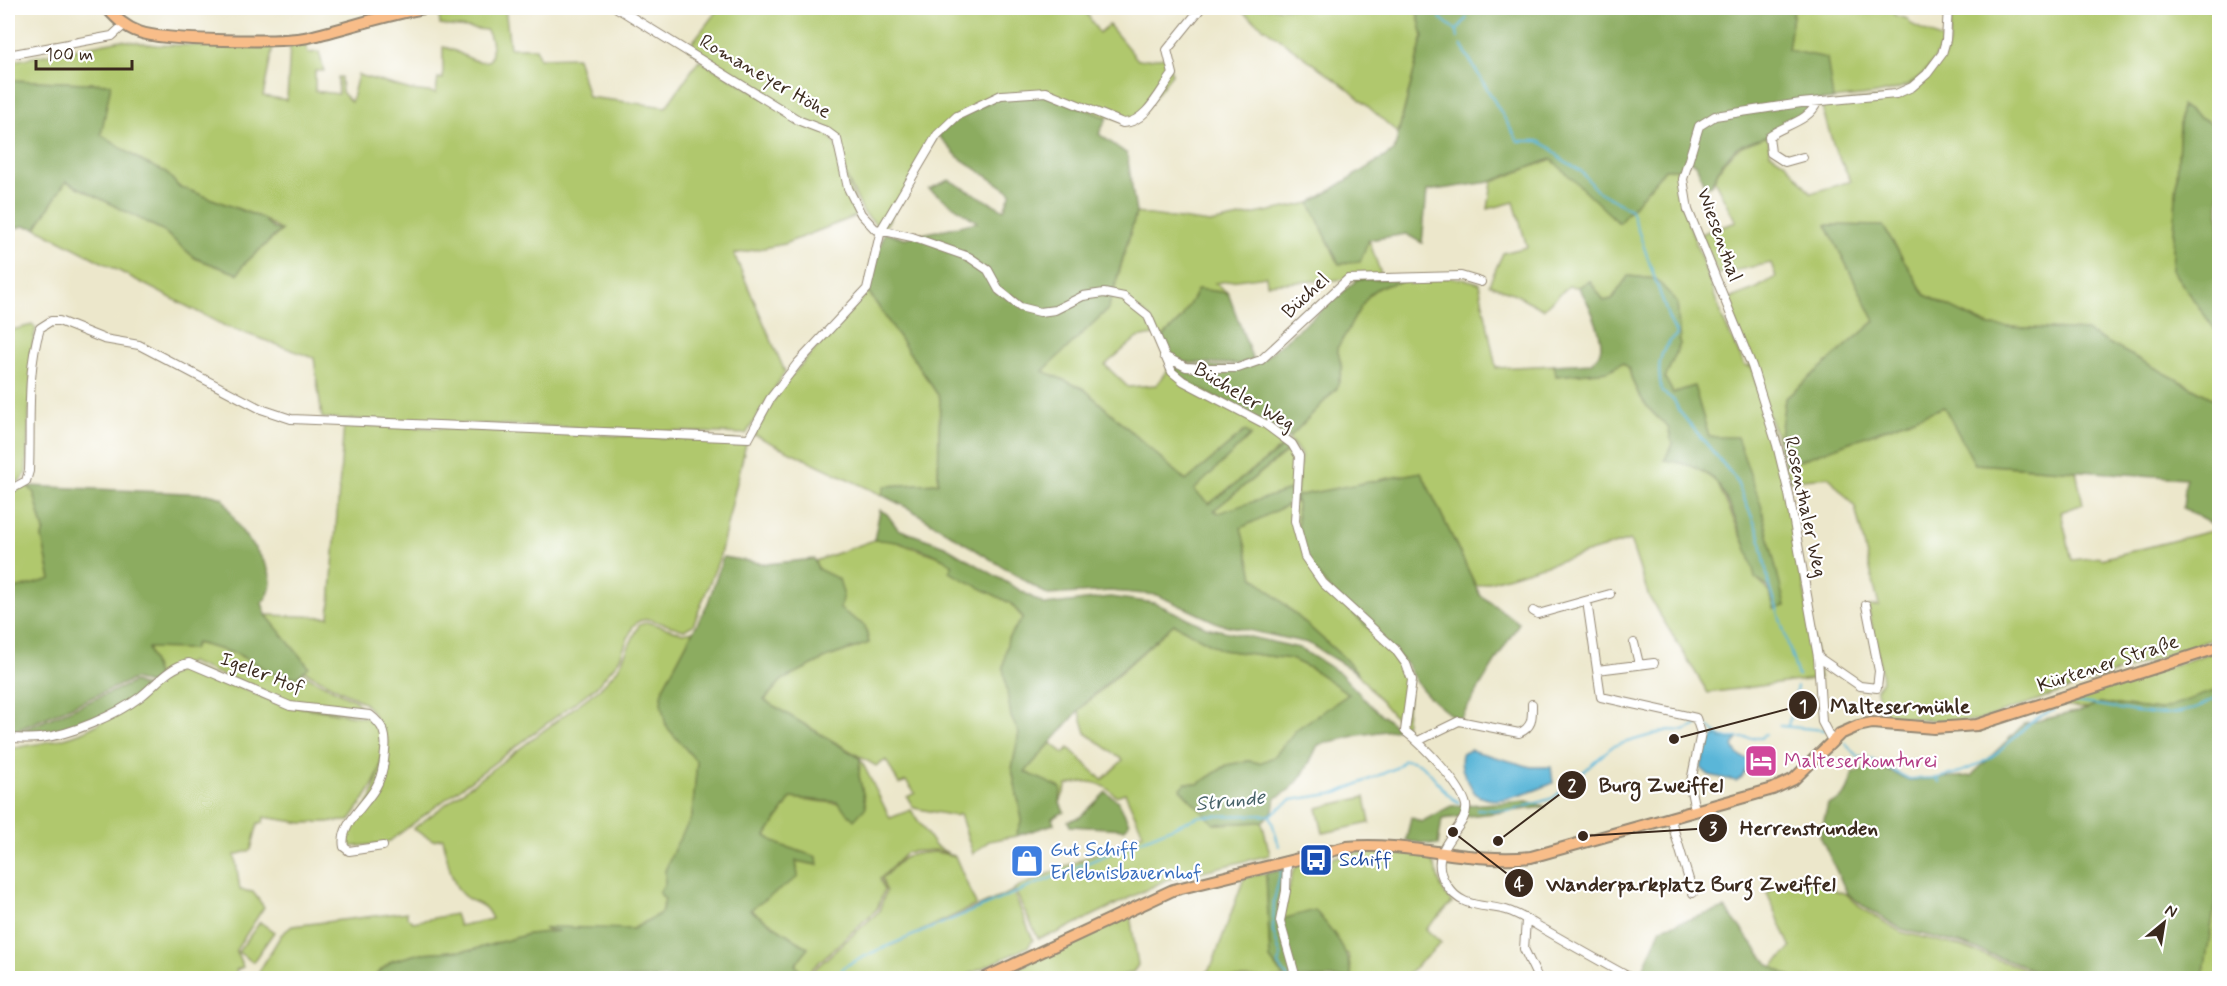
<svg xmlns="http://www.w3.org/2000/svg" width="2227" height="986" font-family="Mynerve,sans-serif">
	<rect width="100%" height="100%" fill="#fff"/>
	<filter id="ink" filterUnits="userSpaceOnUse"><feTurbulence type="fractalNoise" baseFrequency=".0167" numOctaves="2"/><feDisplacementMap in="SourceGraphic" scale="12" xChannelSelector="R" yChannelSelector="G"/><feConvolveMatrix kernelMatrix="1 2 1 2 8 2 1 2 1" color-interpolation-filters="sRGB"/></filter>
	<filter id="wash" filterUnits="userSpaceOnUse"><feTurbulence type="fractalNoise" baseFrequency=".008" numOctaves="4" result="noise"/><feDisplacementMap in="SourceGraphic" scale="24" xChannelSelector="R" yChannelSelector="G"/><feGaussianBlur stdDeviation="1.35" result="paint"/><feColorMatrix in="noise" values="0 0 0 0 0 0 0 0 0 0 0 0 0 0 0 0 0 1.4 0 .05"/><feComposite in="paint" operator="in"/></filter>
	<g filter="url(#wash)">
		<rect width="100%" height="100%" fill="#ece7cb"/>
		<path fill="#b0c86d" stroke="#767946" stroke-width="1.5" d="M476,8H505L510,48H536L539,58L577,57L588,97L666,107L699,60L828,134L835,143L859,215L784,244L734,254L785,372L746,434L322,418L314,358L225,326L36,228L66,181L162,230L195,258L238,274L243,265L281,231L262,218L178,186L166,172L143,162L100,135L111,84L8,80V62L121,40L156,45L273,46L263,96L287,100L290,45L305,42L308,53L319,52L324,71H315V91L338,94V77H341L342,92L351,102L358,75L411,90L436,93L438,78L443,79V47C459,49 474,67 490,60C494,52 492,36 486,30L440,25L439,13L435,12Z
			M719,8H1091L1087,14L1099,33L1109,25L1138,60L1166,57L1172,74L1140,117L1132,122L1107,116L937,134L883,231L863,212L845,173L838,137L811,125L688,48Z
			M1237,8H1416L1423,36L1398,133L1348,89Z
			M1794,8H1894V15L1908,19L1911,24L1944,40C1923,95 1884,93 1833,99L1788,51Z
			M1951,8H2219V128L2181,106L2172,270L2219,335V402L2086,331L1989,326L1925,295L1883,226L1826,225L1875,321L1785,399L1779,443L1726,300L1757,288L1776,277L1771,263L1718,274L1700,234L1736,222L1714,180C1728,150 1738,146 1768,136L1770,153L1786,163L1811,193L1851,181L1834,147L1821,105L1897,96L1945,55L1950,40Z
			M1552,159L1619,223L1665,169H1680V198L1723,320L1745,366L1751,367L1775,444L1787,495L1820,678L1708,693L1649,597L1630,540L1476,586L1421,472L1296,496L1301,455L1289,438L1337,388L1342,369L1337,348C1347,334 1363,297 1375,290C1400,276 1453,274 1479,283L1496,368L1554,365L1556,376L1608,371L1622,363L1629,368C1633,391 1649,413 1668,426L1672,444L1665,460L1691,464L1717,482L1752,560L1755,578L1785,606L1709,437L1694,387L1673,393L1665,378L1680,344L1677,302L1656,279L1629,276L1612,299L1604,301L1590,281L1578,287L1569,286L1543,309L1515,294L1489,284L1503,253L1527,247L1514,202L1488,209L1492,182Z
			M1310,203L1339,264L1369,240L1382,277L1267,284L1266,276L1215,283L1228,293L1198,289L1181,319L1160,340L1149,316L1113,294L1136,213L1210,223Z
			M868,291L940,398L938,483L885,486L882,495L754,435L782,386Z
			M1112,296C1133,301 1147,315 1154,335L1137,338L1105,365L1128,387L1156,385L1169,368L1288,441L1298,456L1296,488L1218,514L1214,510L1287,452L1282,447L1209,504L1193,490L1251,435L1245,431L1186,481L1084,389L1042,371L1108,309Z
			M32,325L36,328L33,342L26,473L22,479L8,488V331Z
			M1944,407L1975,464L2076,471L2083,504L2061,512L2072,560L2100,557L2101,559L2219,529V637L1980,720L1954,722L1885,715L1876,689L1882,681L1881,672L1868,606H1879L1855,507L1829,477L1790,480L1785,466Z
			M344,424L745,441L746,444L719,559L693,625L684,630L648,619L639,621L633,626L619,660L597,686L387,843L348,847L346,833L371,799L388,742L372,712L363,702L304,671L308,667L266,615L329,617Z
			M28,486L34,493L44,531L42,537L51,580L8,591V492Z
			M1295,501L1395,649L1410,679L1405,729L1344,658L1253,576L1240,528Z
			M892,539C912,551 935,551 953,565L950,572L1010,603L1023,618L1008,638L1011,717L1019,733L1012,769L1022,819L1016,836L989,841L973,854L960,814L955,816L914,808L907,797L915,793L906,781L899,784L886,760L876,766L764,701L782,680L828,657L869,643L865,626L839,609L843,594L818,569L815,561L874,540Z
			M647,622L683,633L693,631L663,688L666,726L697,762L692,817L665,871V900L661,913L633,929L529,934L472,950L421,953L392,961L372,978H259L257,975L281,935L292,926L407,912V917L413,922L455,914L459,926L492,919C484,900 476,906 464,896C450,884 447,855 443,838L433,840L413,829L600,688L618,669L639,625Z
			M1174,624L1222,650L1291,659L1312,669L1349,694L1297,729L1274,757L1260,763L1248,761L1227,765L1198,784L1186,783L1214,824L1262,822L1270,855L1166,880L1057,933L1038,938L1014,889L1143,833L1125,793L1116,796C1101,780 1087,780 1067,785L1060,803V788L1024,773L1051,743L1064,753L1069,748L1102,780L1123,760L1086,733L1079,710Z
			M196,643L237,654L276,675L297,677L301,673L356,701L365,714L300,707L190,662L158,678L148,648L193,649Z
			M2219,650V689L2215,692L2159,710L2100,703L2088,709L2057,705Z
			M190,666L279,704L368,718L383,730C386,771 372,789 349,821L303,823L264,817L263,823H258L251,850L235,855L240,890L253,892L264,907L236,950L243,967L236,970L237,975L223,978H8V749C36,744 71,740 96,725C128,706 154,680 190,666Z
			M860,758L890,818L911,810L935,846L948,853L935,850L907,852L880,879L884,890L877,909L804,976L795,965L808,948L750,910L798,877L796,861L817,865V857L780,845L766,836L791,798L866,807L859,776Z
			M1365,797L1370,823L1323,833L1317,808Z
			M1373,849L1427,855C1442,872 1434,884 1452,903L1426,929L1441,943L1408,974L1407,978H1352L1348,954L1281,920L1293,871L1298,865Z
			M935,852L955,856L976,905L890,946L1013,891L1033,940L1028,947L961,978H805L879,911L886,891L882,879C904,856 903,854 935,852Z
			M1266,873L1270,959L1284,978H1203L1213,963L1244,878Z
			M1792,874L1846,894L1864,910L1901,932L1963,947L2037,974L2085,978H1793L1772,967L1791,948L1767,893Z
			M2219,879V978H2203Z
			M1130,915L1138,965L1133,972L1113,978H996Z
			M260,922L274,932L253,962L238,952Z"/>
		<path fill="#8cac60" stroke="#646b3f" stroke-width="1.5" d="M1416,8H1794L1788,50L1827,58L1833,99L1816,101L1813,109L1768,136L1737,147L1722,163L1711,185L1705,187L1696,164L1686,160L1680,169H1665L1619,223L1551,159L1490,182L1427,191L1422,243L1406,234L1369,240L1360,262L1339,264L1310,203L1394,151L1423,36Z
			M8,80L111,84L101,135L143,162L166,172L178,186L262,218L274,229L281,230L243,265L238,274L195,258L162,230L66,181L36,228L24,226L8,230Z
			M1047,94L1107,118L1099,134L1127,154L1136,213L1108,309L1043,371L1084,389L1186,481L1245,431L1251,435L1194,490L1209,504L1283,447L1287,451L1214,510L1218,513L1296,488L1295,501L1241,528L1253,576L1344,658L1359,674L1308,643L1220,624L1157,595L1110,591L1048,595L910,509L882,495L885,486L938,483L940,398L868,291L884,233L905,238L977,222L929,189L949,180L1004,210L1011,192L958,157L938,135L958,117L1002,96Z
			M2181,106L2219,128V335L2172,270Z
			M1826,225L1883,226L1925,295L1989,326L2086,331L2219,402V528L2183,508L2186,478L1975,464L1944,407L1785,466L1779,443L1785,399L1875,321Z
			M1628,276L1656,279L1677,302L1680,344L1665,378L1673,393L1694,386L1709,437H1737L1761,505L1785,606L1774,609L1769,588L1755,578C1752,560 1728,494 1716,482C1702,467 1684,463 1665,460L1672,444L1668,426C1649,412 1633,391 1629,368L1622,363L1608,371L1556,376L1554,365L1592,363C1595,359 1599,356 1600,351C1605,337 1587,298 1578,287L1590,281L1604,301L1612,299Z
			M1358,279H1415C1403,282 1383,284 1373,291C1361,301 1348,333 1337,348L1342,369L1337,388L1289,438L1183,379L1171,365L1239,367L1261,361Z
			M1198,289L1228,293L1253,360L1239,364L1169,362L1160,340L1181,319Z
			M1421,472L1480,595L1519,623L1459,721C1437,705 1417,690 1407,664C1376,634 1312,583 1301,542C1297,528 1298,511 1296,496Z
			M28,486L208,494L223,498C229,508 234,520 241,530C256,552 286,577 262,603L266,615L309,667L297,677L276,675L237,654L196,643L193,649L148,648L158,678L151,685L134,679L8,734V591L51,579L42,537L44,531L34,493Z
			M880,510L887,514L898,529L945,546L1045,605L1110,597L1155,603L1206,627L1299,648L1340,673L1372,707L1399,729L1359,735L1318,745C1307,767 1299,789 1275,798L1273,811L1262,822L1214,824L1180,789L1186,783L1198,784L1227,765L1248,761L1260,763L1274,757L1297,729L1349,694L1312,669L1291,659L1222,650L1174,624L1089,699L1025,772L1061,788L1060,803L1064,812L1052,818L1054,824L1016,836L1022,819L1012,769L1019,733L1011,717L1003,667L1008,638L1023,617L1010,603L949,572L953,565C935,551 896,539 874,540Z
			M723,557L766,564L814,559L818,569L839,579L843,593L840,609L865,626L869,643L828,657L782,680L764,700L860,758L859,776L866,807L854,820L837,802L791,798L766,836L780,845L817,857L818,865L796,861L798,877L750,910L808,948L795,965L804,976L802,978H372L392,961L421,953L472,950L529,934L559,931L544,929L553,927L633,929L661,913L665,900L659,892L665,884V871L675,847L692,817L697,762L666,726L661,703L663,688L708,603Z
			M134,682L148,688C131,705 70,734 45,737C35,738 23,736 12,735Z
			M2219,689V879L2203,978H2114L2036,971L1962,944L1901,929L1866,908L1847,893L1820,836L1828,804C1846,800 1849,789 1853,773L1875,765L1909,780L1971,776L2024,724L2088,709L2100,703L2159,710Z
			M1106,792L1118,801L1129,823L1125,829L1070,826L1068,821L1080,817Z
			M1527,801L1546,807L1442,819L1438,845L1406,841L1411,817L1421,822L1451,806Z
			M1285,869L1279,920L1315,910C1336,936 1346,944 1352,978H1284L1270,959L1266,873Z
			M1725,908L1769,965L1793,978H1639L1661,928Z"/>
		<path fill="#5ab6d8" stroke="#4a707b" stroke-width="1.5" d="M1716,735L1722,739H1738L1733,745C1735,756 1742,757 1750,760L1742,777L1736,781L1709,775L1701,768L1706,744Z
			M1470,750L1531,767H1551L1553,783C1536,790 1492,810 1475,793C1472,790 1470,784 1468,781C1462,771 1460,765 1462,754Z"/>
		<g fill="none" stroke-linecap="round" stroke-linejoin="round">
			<path stroke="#5ab6d8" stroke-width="2" d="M1436,8L1442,12L1440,18L1457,31L1458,38
				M1457,30L1467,18
				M1461,45L1518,141H1538L1551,148L1561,159L1581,171L1596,190L1631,210L1669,319L1677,335C1657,350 1657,369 1662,392L1674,400L1679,411L1735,478L1760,536L1768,580L1798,676
				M2072,702C2126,705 2168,731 2220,695
				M1780,726L1825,730
				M1788,726L1797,687
				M1846,744L1858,757L1868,758L1909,779L1937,778L1939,782
				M1937,778C1955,775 1979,766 1994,755C2017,739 2026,719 2055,710
				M1477,809L1510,811L1553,798L1613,746L1669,730L1684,731L1703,723L1723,738H1761L1766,734
				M1270,815L1279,846
				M1282,868L1274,900L1273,931L1281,956L1278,964L1288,978
				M830,978L838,975L845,966L878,950L1200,816L1270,815L1291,800L1337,793L1396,768L1404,760C1433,760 1437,793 1459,802"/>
		</g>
	</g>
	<g filter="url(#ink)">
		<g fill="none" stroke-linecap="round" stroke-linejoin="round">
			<g stroke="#948874" stroke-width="10">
				<path id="minor" d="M617,8L800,121L826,131L837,139L848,188L861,214L875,229L912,237L969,257L988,270L999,290L1020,307L1040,312L1055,310L1083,296L1104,293L1124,297L1148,316L1172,372L1183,381L1265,424L1292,444L1299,456L1295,521L1305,557L1323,583L1395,649L1406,664L1412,680L1405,731C1422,744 1461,784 1466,805C1470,829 1423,847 1446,884C1461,909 1483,904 1506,910C1520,914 1534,924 1547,931C1575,947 1603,963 1631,978
					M8,55L112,36L124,25
					M1803,157L1785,162L1771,153L1769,136C1784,125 1810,121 1817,102
					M1164,356L1186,367L1202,368H1238L1261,360L1348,279L1461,276L1481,282
					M8,491L26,481L29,471C31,424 26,373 40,328L51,321H59L104,339L139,345L261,409L291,419L749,438L770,399L797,364L867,289L881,230L937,135L957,116L1001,95L1046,92L1123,123C1146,123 1160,91 1173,74L1167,50L1201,8
					M1587,601L1601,697L1696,718L1701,733L1690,786L1695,810
					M1533,611L1538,614L1610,594
					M1634,643L1639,664
					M1818,657L1860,686L1877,688L1879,671L1866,605
					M1597,670L1654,663
					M8,738C18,738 30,739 40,738C70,735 116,715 140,697C156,685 168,667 189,663L290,706L370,715C383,725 387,734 385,751C384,762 383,773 378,783C369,804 339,823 344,847L349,851L383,846
					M1418,741L1459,721L1519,733C1533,727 1532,718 1532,704
					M1832,741L1822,722L1818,657L1789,494L1777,445L1752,366L1688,210L1683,179L1699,126L1715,116L1801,103L1896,94L1912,87L1927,74L1942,54L1946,40L1948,8
					M1670,817L1693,893
					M1287,861L1286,891L1280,921L1296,978
					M1526,920L1524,949L1538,978"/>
			</g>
			<g stroke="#948874" stroke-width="14">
				<path id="major" d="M107,8C117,19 125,27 139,32C163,41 284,43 309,37C348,28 384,15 424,8
					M985,978L1173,890L1347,847C1409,841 1470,864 1531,857L1773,789L1794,779L1840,734L1858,726L1872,723L1934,728L1977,725L2220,647"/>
			</g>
			<use href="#minor" stroke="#fff" stroke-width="8"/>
			<use href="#major" stroke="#f8bd89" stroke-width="10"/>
		</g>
	</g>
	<defs>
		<g id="hotel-square" transform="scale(1.725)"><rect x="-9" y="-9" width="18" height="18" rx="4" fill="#d1479c" stroke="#fff"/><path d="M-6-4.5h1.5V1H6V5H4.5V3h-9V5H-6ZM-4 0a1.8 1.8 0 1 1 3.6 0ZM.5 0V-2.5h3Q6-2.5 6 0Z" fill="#fff"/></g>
		<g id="bus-square" transform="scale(1.725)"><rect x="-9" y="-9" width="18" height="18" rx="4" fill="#1a4fb4" stroke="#fff"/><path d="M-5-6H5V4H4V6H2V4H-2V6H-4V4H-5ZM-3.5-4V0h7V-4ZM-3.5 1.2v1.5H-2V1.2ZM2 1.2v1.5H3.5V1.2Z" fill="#fff"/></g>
		<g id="shop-square" transform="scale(1.725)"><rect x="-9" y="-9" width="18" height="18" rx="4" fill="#3f7fe0" stroke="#fff"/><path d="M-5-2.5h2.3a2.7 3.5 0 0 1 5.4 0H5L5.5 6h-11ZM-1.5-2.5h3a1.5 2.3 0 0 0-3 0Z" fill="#fff"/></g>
	</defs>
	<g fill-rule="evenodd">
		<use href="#hotel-square" x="1761" y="761"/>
		<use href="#bus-square" x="1316" y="860"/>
		<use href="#shop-square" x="1027" y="861"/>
	</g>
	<g text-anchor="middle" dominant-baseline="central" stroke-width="4.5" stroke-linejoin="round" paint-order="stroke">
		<g font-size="20" fill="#3b2a1e" stroke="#fff">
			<text transform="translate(765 77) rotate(30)">Romaneyer Höhe</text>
			<text transform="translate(1719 235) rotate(70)">Wiesenthal</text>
			<text transform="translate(1306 296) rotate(-43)">Büchel</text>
			<text transform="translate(1244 397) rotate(31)">Bücheler Weg</text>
			<text transform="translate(1805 507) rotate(78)">Rosenthaler Weg</text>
			<text transform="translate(2108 664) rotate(-18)">Kürtener Straße</text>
			<text transform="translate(262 674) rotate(21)">Igeler Hof</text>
		</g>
		<g font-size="20" fill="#b23c85" stroke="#fff" text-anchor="start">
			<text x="1784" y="761">Malteserkomturei</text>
		</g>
		<g font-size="20" fill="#366cbe" stroke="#fff" text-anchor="start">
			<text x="1050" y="850">Gut Schiff<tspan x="1050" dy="23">Erlebnisbauernhof</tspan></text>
		</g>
		<g font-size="20" fill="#164399" stroke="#fff" text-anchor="start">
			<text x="1339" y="860">Schiff</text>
		</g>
		<g font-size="21" font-style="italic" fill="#476268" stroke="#fff">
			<text transform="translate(1230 801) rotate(-6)">Strunde</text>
		</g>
	</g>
	<path fill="none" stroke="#3b2a1e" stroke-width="2" d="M1674 739L1803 705M1498 841L1572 785M1583 836L1713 828M1453 832L1519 883"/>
	<g fill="#3b2a1e" stroke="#fff" stroke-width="2">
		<circle cx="1674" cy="739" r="6"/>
		<circle cx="1498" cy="841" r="6"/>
		<circle cx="1583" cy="836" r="6"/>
		<circle cx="1453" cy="832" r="6"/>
		<circle cx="1803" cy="705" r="15"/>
		<circle cx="1572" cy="785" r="15"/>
		<circle cx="1713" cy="828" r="15"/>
		<circle cx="1519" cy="883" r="15"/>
	</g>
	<g font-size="18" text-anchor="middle" font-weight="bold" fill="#fff">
		<text x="1803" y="712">1</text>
		<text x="1572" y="791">2</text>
		<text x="1713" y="834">3</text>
		<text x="1519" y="890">4</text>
	</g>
	<g font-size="21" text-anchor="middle" font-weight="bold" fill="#3b2a1e" stroke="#fff" stroke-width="4.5" stroke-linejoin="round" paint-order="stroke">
		<text x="1900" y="713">Maltesermühle</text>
		<text x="1661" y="792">Burg Zweiffel</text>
		<text x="1809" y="835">Herrenstrunden</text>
		<text x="1691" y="891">Wanderparkplatz Burg Zweiffel</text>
	</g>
	<rect width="2227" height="986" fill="none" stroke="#fff" stroke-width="30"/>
	<g transform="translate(2164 923) rotate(30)" stroke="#ffffff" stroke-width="4.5" paint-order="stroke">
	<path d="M0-4.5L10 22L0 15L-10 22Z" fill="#3b2a1e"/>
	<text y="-9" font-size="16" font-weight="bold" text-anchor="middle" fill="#3b2a1e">N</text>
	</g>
	<path d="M36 60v9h96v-9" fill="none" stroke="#3b2a1e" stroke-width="3"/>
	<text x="45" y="60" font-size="18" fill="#3b2a1e" stroke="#ffffff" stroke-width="4.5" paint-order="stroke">100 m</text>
</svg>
